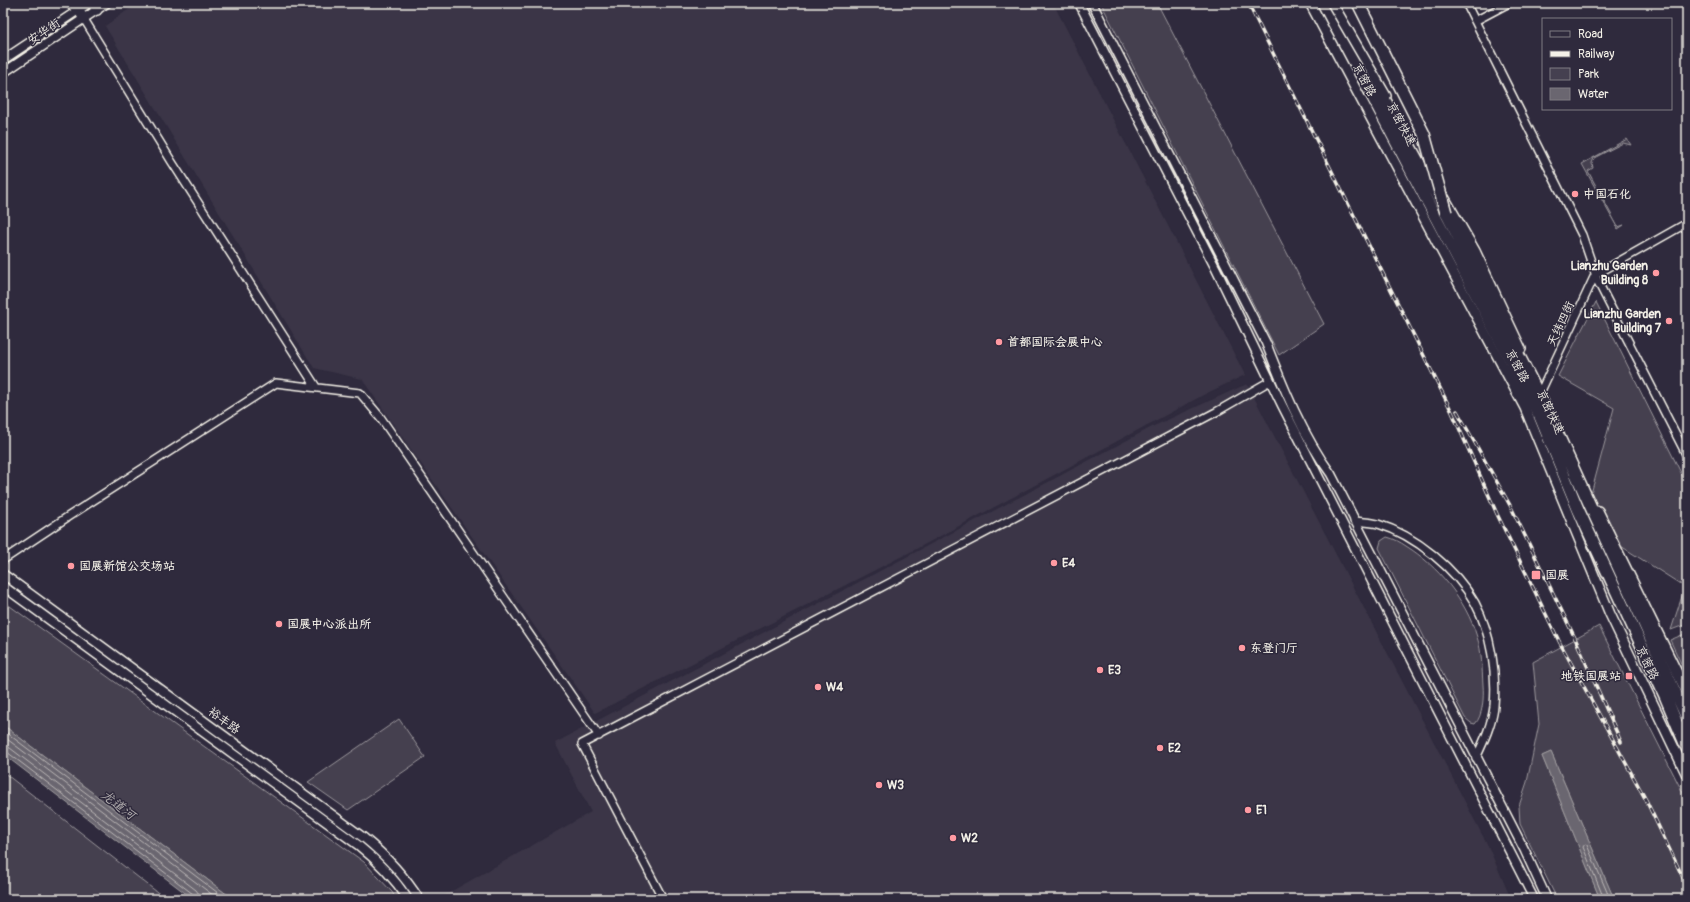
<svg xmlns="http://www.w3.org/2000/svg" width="1690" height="902" font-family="Pangolin,'LXGW WenKai TC',sans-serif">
	<rect width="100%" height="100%" fill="#2f2a3d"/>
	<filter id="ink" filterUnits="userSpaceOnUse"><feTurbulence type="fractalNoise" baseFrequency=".025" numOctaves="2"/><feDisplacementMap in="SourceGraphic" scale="8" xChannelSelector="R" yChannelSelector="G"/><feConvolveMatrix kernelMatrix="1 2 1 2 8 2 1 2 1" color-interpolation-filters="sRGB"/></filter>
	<g filter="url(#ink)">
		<path fill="#3b3647" d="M138,3H1053L1245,375L1207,393L916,549L595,713L362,379L314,368L105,26Z
			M1247,384L1488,846L1511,899H438L591,812L555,743L1154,426Z"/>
		<path fill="#454050" stroke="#9c989c" d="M1101,3H1157L1324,324L1279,355Z
			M1627,139L1631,145L1623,143L1594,158L1592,163L1593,168L1588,171L1618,227L1624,225L1618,229L1582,164Z
			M1596,302L1687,485V624L1671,630L1685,587L1602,534L1588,505L1614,408L1558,376Z
			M1387,537C1395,539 1400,542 1406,546C1438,566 1466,600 1477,637C1482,652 1482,669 1483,685C1484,696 1483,716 1475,724L1471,723L1465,718L1379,548L1381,541Z
			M3,601L364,862L392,892L396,899H233L3,725Z
			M1599,626L1687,801V899H1614L1551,752L1542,756L1600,899H1557L1520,824L1519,806L1527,782L1539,724L1533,662Z
			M1687,633V676L1670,640Z
			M399,719L425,757L348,810L308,782Z
			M3,772L166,899H3Z"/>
		<path fill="#6a6670" stroke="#a19ea0" d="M3,725L233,899H193L3,754Z
			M1551,752L1614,899H1600L1542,756Z"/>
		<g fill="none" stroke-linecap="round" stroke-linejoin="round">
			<path stroke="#bdb9b8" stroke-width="1" d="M3,730L226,899
				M3,736L218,899
				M3,746L10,748L196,890L199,894L200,899
				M3,751L7,752L193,894L195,899
				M1604,899L1583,847L1585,844L1587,845L1610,899"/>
			<g stroke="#f4f1e8" stroke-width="10">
				<path id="minor" d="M1466,3L1582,235L1598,282L1687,456
					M84,19L172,162L316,387
					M1475,21L1509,3
					M1541,391L1595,275L1687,223
					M1354,521C1362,522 1370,522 1378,524C1415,535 1456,569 1475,603C1491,633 1497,672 1494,706C1492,724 1484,741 1476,758
					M3,560L69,516L276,383L360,393L381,418L599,736
					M663,899L582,744L1216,412L1270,381"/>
			</g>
			<g stroke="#f4f1e8" stroke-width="11">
				<path id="tertiary" d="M1079,3L1216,269L1282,405L1534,899
					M1092,3L1266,343C1284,389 1302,434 1331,474L1525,851L1547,899
					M3,60L89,3
					M3,73L107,3
					M3,574L364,838C386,856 404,875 419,899
					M3,586L358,845C378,861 394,878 408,899"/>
			</g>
			<g stroke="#f4f1e8" stroke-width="12">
				<path id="secondary" d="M70,3L79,11L84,19
					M92,3L97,10
					M1310,3L1525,408L1610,614L1687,775
					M1332,3L1386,96
					M1444,197L1475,251L1521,349
					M1598,511L1687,693"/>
			</g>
			<g stroke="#f4f1e8" stroke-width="14">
				<path id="trunk" d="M1380,91L1446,213L1548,413L1687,718
					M1372,96L1540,417L1578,509L1666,698L1687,748"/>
			</g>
			<use href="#minor" stroke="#2f2a3d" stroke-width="7"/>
			<use href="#tertiary" stroke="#2f2a3d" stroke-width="8"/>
			<use href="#secondary" stroke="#2f2a3d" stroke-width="9"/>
			<use href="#trunk" stroke="#2f2a3d" stroke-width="11"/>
			<g stroke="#f4f1e8" stroke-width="3.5">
				<path id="rail" d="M1248,3L1452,412L1497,514L1560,643L1646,800L1687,886
					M1457,411L1511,507L1574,636L1621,742"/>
			</g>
			<use href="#rail" stroke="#2f2a3d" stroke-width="2" stroke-dasharray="6" stroke-linecap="butt"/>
			<g stroke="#f4f1e8" stroke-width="14" stroke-linecap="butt">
				<path id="trunk-bridge" d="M1358,3L1424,134L1446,213"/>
			</g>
			<use href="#trunk-bridge" stroke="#2f2a3d" stroke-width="11"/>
		</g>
	</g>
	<g fill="#ff9aa2" stroke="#2f2a3d" stroke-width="1.5">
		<circle cx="1575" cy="194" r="4"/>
		<circle cx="1656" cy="273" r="4"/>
		<circle cx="1669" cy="321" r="4"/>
		<circle cx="999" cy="342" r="4"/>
		<circle cx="1054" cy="563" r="4"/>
		<circle cx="71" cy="566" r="4"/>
		<rect x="1531" y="570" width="10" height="10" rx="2"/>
		<circle cx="279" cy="624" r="4"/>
		<circle cx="1242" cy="648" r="4"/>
		<circle cx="1100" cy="670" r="4"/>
		<rect x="1625" y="672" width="8" height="8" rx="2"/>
		<circle cx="818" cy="687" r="4"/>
		<circle cx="1160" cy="748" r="4"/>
		<circle cx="879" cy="785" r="4"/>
		<circle cx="1248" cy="810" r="4"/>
		<circle cx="953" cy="838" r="4"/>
	</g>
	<g text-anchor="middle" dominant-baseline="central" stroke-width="3" stroke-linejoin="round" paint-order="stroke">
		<g font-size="12" fill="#f4f1e8" stroke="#2f2a3d">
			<text transform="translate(44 32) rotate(-34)">安华街</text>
			<text transform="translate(1364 80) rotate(62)">京密路</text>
			<text transform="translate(1401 124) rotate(62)">京密快速</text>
			<text transform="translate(1561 324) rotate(-65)">天纬四街</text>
			<text transform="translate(1517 366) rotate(62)">京密路</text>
			<text transform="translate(1550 412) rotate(65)">京密快速</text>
			<text transform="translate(1647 663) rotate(64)">京密路</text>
			<text transform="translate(224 721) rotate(36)">裕丰路</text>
		</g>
		<g font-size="12" font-weight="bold" fill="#f4f1e8" stroke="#2f2a3d" text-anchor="start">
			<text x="1583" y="194">中国石化</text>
			<text x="1648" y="266" text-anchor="end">Lianzhu Garden<tspan x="1648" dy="14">Building 8</tspan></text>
			<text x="1661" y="314" text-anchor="end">Lianzhu Garden<tspan x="1661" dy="14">Building 7</tspan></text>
			<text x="1007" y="342">首都国际会展中心</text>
			<text x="1062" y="563">E4</text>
			<text x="79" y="566">国展新馆公交场站</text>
			<text x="1545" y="575">国展</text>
			<text x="287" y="624">国展中心派出所</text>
			<text x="1250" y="648">东登门厅</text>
			<text x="1108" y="670">E3</text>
			<text x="1621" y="676" text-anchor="end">地铁国展站</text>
			<text x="826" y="687">W4</text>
			<text x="1168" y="748">E2</text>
			<text x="887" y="785">W3</text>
			<text x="1256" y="810">E1</text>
			<text x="961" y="838">W2</text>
		</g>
		<g font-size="13" font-style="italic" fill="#b6b2b2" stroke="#2f2a3d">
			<text transform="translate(118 805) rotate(38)">龙道河</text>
		</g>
	</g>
	<rect width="1690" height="902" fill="none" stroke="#2f2a3d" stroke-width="16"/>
	<rect x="8" y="8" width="1674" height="886" fill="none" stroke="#f4f1e8" stroke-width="1.5" filter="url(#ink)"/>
	<rect x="1542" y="18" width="130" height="92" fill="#2f2a3d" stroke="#7e7a81"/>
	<rect x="1550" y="31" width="20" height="6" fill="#2f2a3d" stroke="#7e7a81"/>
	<text x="1578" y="38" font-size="12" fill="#f4f1e8">Road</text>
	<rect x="1550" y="51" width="20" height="6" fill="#f4f1e8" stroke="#7e7a81"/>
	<text x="1578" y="58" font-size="12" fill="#f4f1e8">Railway</text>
	<rect x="1550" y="68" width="20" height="12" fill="#454050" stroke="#7e7a81"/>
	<text x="1578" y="78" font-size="12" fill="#f4f1e8">Park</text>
	<rect x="1550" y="88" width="20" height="12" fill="#6a6670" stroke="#7e7a81"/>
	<text x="1578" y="98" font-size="12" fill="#f4f1e8">Water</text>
</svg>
